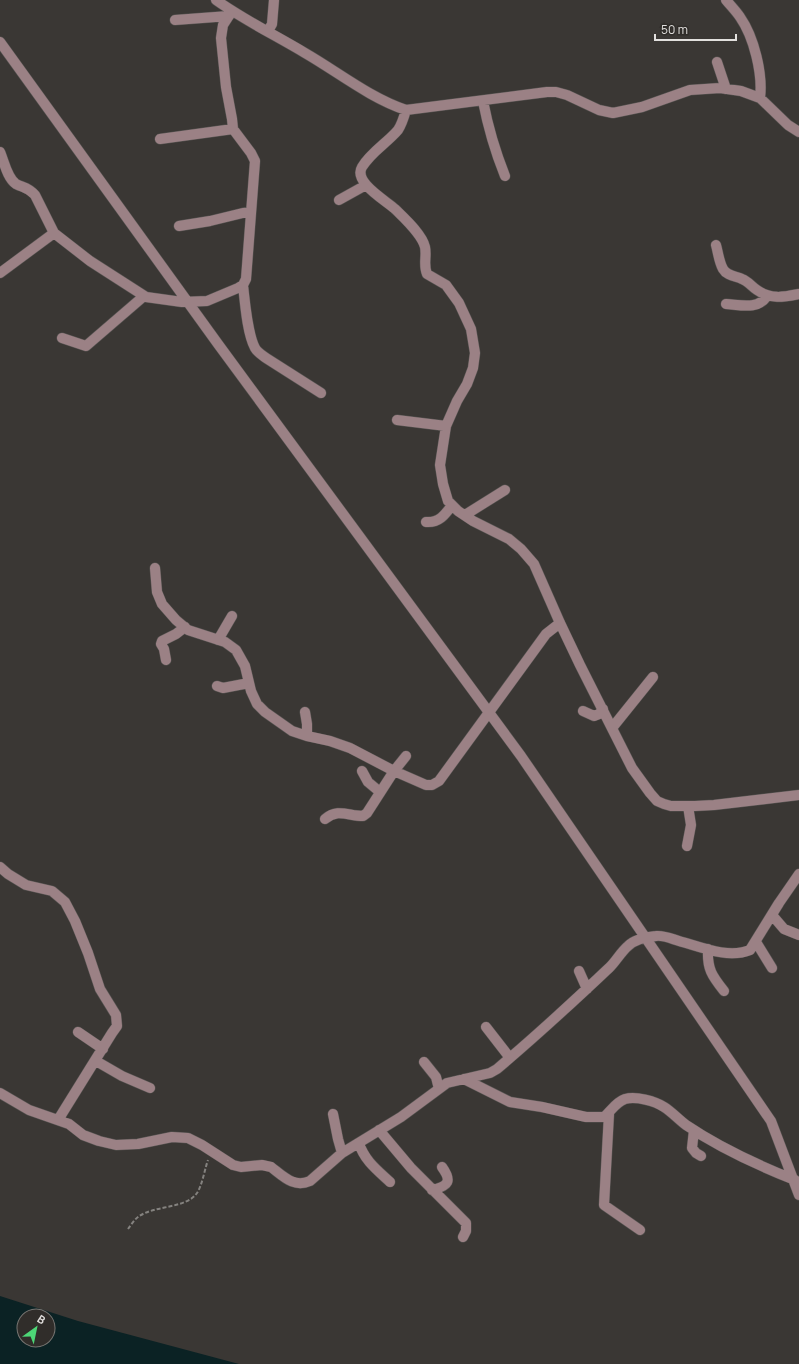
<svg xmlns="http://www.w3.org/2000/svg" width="799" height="1364" font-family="Manrope,sans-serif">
	<rect width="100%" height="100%" fill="#3a3734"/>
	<path fill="#0b2224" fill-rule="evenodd" d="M0,1296L78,1321L239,1364H0ZM24,1316H48V1340H24Z"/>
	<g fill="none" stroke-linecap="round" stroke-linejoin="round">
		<g stroke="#585553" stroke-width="11">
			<path id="minor" d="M216,0C244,20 275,35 305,53C338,72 370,98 406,110L547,92H556L567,95L599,110L613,113L642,107L690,90L720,88L741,91L760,98L788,125L799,132
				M726,0C731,6 736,11 740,17C754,37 763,74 760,98
				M175,20L229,16
				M268,31L272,24L274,0
				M0,42L218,344L521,756L771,1121L799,1195
				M717,62L726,89
				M483,101C488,127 495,151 505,176
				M406,110C404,117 402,124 398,130C387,143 371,152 362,167C353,182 385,200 395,209C404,218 422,234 425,247C427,256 423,265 427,274L446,285L459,303L471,329L475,353L473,368L467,384L457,401L446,426L440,465L443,484L448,501L458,511L473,521L509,539L521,549L534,564L560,623L580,665L632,768L650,793L657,801L664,804L671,806H695L714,805L799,795
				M160,139L233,129
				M0,152C4,161 7,178 16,184C24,188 28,187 35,195L54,233L90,261L146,297L182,302L207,301L238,288L243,285L246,279L255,161L251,153L233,129L232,119L226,87L221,38L223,25L232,11
				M339,200L366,185
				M179,226L210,221L251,211
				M716,245C718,252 719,262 723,269C727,276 736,276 742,279C748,281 752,287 757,290C771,300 784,297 799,294
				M0,273L54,233
				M243,285C245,302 247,333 255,348C257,352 262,355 266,358L321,393
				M726,304C741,305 758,310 767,296
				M62,338L86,346L144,296
				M397,420L446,426
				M465,515L505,490
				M426,522C439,523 445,515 452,505
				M155,568L157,592L162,604L176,620L188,630L225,642L236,650L245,666L251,691L257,704L265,712L292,731L307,736L330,741L350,748L394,771L426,785H432L439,781L546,634L560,623
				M218,640L232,616
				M166,660L164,649L161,644L162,641L176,634L185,627
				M217,686L223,688L249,683
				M583,711L594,716L599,714L603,709
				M305,712L307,724V736
				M612,728L653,677
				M362,771L368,782L380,792
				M325,819C338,808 348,816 363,816L367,813L394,771L406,756
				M687,846L691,825L688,806
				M0,867L8,874L26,885L52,891L65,902L75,921L88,953L100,989L116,1015L117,1026L112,1033L58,1120
				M772,915L784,929L799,935
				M756,942L772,968
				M708,949C707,969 712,976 724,991
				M579,971L587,989
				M486,1027L510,1058
				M78,1032L103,1049
				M96,1061L122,1076L150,1088
				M424,1062L436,1077L439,1089
				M464,1079L510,1102L542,1107L586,1117H604C611,1111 616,1102 625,1099C636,1096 655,1101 664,1107C672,1112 678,1119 686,1125C720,1148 757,1165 795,1180
				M0,1093L29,1110L69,1124L83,1135L99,1141L116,1145L138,1144L172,1137L188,1138L202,1145L233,1165L241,1167L262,1165L271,1167C284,1177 294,1188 310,1181L342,1153L401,1117L447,1083L490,1073L497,1069C536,1036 573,1002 610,967C616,961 621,952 628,946C635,939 646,937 656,936C664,935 672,939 679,941C701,947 728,959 750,950L779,903L799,874
				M333,1114L338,1139L342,1153
				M609,1114L604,1205L640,1230
				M379,1130L411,1168L466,1223V1231L463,1237
				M694,1130L692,1148L696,1153L701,1156
				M359,1143C364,1160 377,1170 390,1182
				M432,1190C449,1186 452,1181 442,1167"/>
		</g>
		<path stroke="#84827f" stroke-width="2" stroke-dasharray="4 2" stroke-linecap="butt" d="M128,1229C131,1225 134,1220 138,1217C154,1205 186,1209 197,1193C202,1186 205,1168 208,1160"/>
		<use href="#minor" stroke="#9b8185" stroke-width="10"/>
	</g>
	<g transform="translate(36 1328) rotate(33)"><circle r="19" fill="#302d2a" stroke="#777572"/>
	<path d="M0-3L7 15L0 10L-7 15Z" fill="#4dd676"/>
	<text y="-6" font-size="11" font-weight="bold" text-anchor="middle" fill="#e2e0de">B</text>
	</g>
	<path d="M655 34v6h81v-6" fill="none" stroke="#e2e0de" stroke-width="2"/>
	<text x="661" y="34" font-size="12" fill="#e2e0de" stroke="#302d2a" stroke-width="3" paint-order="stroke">50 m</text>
</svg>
